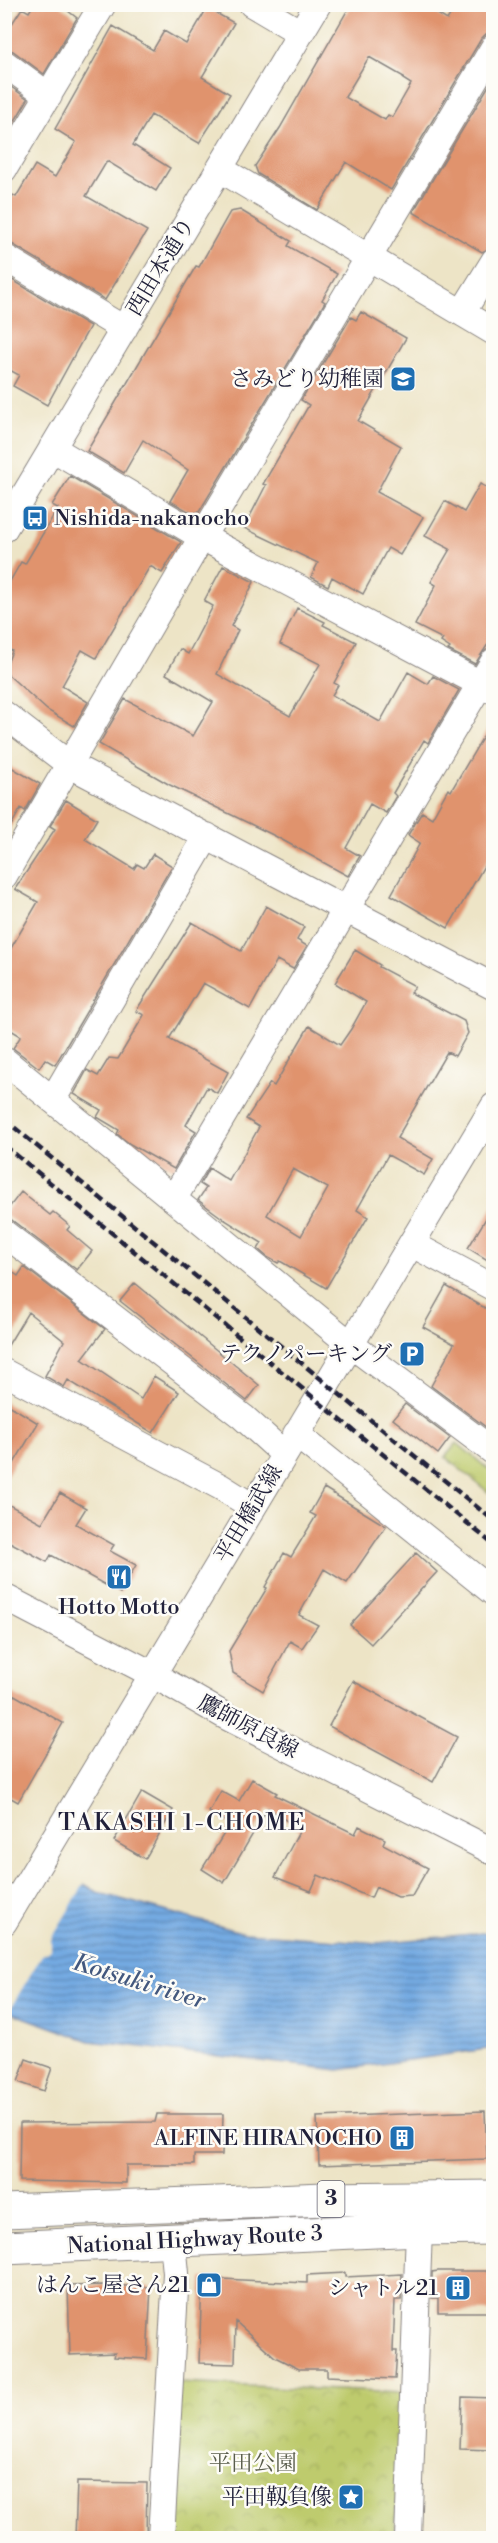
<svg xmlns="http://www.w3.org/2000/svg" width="498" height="2543" font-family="'Libre Bodoni','Noto Serif JP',serif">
	<defs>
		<pattern id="park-crowns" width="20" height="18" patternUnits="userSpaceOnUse" patternTransform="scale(1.5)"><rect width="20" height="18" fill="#becb6d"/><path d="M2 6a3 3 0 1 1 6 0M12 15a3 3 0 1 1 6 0" fill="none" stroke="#a3ae5f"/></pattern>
		<pattern id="water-rules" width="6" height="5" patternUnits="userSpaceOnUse" patternTransform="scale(1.5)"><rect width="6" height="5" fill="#74aae2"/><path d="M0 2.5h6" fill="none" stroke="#5f8ab8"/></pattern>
	</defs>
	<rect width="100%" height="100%" fill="#fdfcf7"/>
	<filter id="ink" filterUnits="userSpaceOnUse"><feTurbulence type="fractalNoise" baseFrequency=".0167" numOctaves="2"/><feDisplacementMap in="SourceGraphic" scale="12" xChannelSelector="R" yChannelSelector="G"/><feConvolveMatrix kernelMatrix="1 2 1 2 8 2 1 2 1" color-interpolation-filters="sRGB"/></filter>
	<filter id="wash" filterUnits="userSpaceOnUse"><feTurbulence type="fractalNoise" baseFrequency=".008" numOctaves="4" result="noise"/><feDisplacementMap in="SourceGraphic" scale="24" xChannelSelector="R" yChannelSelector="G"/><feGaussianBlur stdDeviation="1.35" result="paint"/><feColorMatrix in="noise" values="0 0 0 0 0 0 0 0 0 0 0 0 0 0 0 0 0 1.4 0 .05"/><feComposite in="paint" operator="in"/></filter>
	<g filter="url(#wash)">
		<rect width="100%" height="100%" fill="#ede4c6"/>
		<path fill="url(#park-crowns)" stroke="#707654" stroke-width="1.5" d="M457,1443L493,1473V1496L445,1457Z
			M179,2383L402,2393L395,2538H171Z"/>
		<path fill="url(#water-rules)" stroke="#4b668e" stroke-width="1.5" d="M5,1837L99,1893L245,1933L378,1943L493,1932V2048L339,2070L90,2041L12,2013L5,2009Z"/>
		<path fill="#ede4c6" d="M4,1834L86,1881L51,1939V1950L42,1955L7,2014L4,2013Z"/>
		<g id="blocks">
			<path fill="#e0936d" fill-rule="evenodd" d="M34,4H59L77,18L44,74L13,51L4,48V36L22,8L29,12Z
				M351,4H422L447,20L457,4H494V32L486,34L481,39L391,190L346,162L317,210L258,174L255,166L280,128ZM369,57L404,77L403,79L411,84L392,117L388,115L385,120L345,97Z
				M207,8L234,23L202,77L230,94L219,112L199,143L151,115L133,145L170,168L156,191L107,161L86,196L147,231L105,300L12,244L4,242V209L13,195L16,197L35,165L55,177L76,142L55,129L113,26L153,50L164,31L186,44Z
				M494,77V246L482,252L413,212Z
				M4,82L28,99L4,139Z
				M240,210L291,241L288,246L337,274L322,300L325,302L199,512L192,513L170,501L188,470L143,440L124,473L87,451L196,266L199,267L230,212Z
				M4,275L90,326L47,405L13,386L19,375L4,367Z
				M361,312L406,338L358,421L401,446L377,492L423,517L400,555L388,548L363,594L332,577L328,586L311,577L318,563L244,528L266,485L263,484L309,405L301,400L351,317L356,320Z
				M70,476L181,542L162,573L150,566L96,658L82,650L62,686L88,702L74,726L47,710L4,671L12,651L4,646V592L21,562L25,564L58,508L52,505Z
				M480,484L494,491V635L475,664L448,650L450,648L441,642L443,639L415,625L436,585L431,582L450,549L425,536L445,501L464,512Z
				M223,566L254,582L231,626L238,630L217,674L290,716L320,664L280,644L297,608L325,622L323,625L356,642L334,683L338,685L332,695L380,722L408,672L428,684L433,676L459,690L428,743L424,740L393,793L396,796L386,813L370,804L346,848L360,856L348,876L275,836L170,785L99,744L125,699L193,736L213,702L166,674L180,649L188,654L213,606L204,601Z
				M494,718V849L448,928L391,895L420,843L408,835L422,812L432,818L448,789L451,791Z
				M4,763L40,784L25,811L21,808L4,838Z
				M66,800L97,819L85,839L134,869L137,864L144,868L153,854L172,866L55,1065L45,1059L39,1068L13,1048L21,1036L4,1026V960L38,902L15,889L55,829L50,826Z
				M266,906L304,927L297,940L307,946L293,969L277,960L250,1009L203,983L169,1039L228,1072L217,1093L207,1087L186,1125L196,1131L174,1169L130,1144L117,1134L119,1130L97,1117L101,1110L74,1094L87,1070L98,1076L109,1058L118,1059L144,1015L136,1011L192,922L241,951Z
				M355,950L380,965L379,967L415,986L411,993L464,1021L468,1033L455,1056L447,1052L397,1138L433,1159L424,1175L388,1155L357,1210L368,1217L326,1288L280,1261L278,1263L267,1257L258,1249L262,1243L225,1220L198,1200L206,1188L200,1184L209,1168L229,1181L259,1127L246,1119L270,1083L274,1086L309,1026L340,1045L351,1029L366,1002L335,983ZM293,1169L328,1188L301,1236L267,1215Z
				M21,1192L50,1215L53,1212L70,1226L67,1230L92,1251L77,1270L4,1214Z
				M494,1205V1264L468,1248Z
				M4,1266L18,1276L24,1267L105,1329L82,1359L141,1399L154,1376L179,1392L153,1433L68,1380L64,1387L45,1376L64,1341L28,1312L4,1352Z
				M135,1283L259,1385L247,1401L120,1301Z
				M446,1286L494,1313V1433L431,1386L454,1344L423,1327Z
				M4,1402L38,1423L4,1480Z
				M405,1404L450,1438L438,1454L393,1419Z
				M324,1488L386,1526L347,1583L324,1569L299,1615L318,1625L302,1648L290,1641L263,1691L233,1673L229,1651L267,1588L265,1587L284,1553L291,1557L316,1516L310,1513Z
				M60,1493L86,1508L76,1524L114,1545L110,1551L136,1565L120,1593L51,1555L47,1562L4,1539V1502L42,1523Z
				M416,1553L437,1572L371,1644L350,1625Z
				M353,1681L457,1737L433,1782L329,1726Z
				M4,1689L63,1723L18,1802L4,1794Z
				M252,1779L277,1793L275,1795L355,1834L359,1826L385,1839L383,1844L428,1868L412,1896L398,1897L376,1887L371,1898L318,1875L311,1891L275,1877L300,1830L268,1808L224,1883L202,1869L230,1824L209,1812L221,1791L239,1801Z
				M142,1792L173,1810L145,1859L114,1841Z
				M26,2059L52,2068L44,2091L18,2082Z
				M485,2111L487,2159L319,2165L317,2117Z
				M157,2114H223L222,2155H194V2165H126V2183L19,2181L20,2123L155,2122Z
				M438,2271H494V2312H438V2298H432V2272Z
				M345,2273V2277L402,2274L401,2300H395L393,2351H397L395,2379L327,2376V2369H299L275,2357L236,2322L235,2364L199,2363L202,2278L307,2283V2275Z
				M104,2285L151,2287L147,2359L114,2357L115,2353L70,2355L68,2286Z
				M462,2397L494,2398V2450L460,2449Z
				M77,2482L147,2483L146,2538H75Z"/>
		</g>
	</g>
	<g filter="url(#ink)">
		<use href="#blocks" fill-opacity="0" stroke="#888380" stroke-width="1.5"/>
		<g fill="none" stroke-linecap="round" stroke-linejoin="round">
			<g stroke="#888380" stroke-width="28">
				<path id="minor" d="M252,4L301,33
					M4,63L49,96
					M4,169L103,4
					M220,169L494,332
					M4,257L124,329
					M462,313L494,261
					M52,448L202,537L494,691
					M4,529L318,4
					M4,714L70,765L494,987
					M4,876L202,537L494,47
					M4,1060L350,1344L494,1452
					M53,1099L207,836
					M174,1198L494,661
					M4,1233L243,1417L284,1454
					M412,1244L494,1288
					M4,1372L221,1487L253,1507
					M296,1434L494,1593
					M4,1597L152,1674L227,1717L494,1852
					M4,1922L494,1106
					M161,2538L176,2273L173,2242
					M408,2538L419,2229"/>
			</g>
			<g stroke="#888380" stroke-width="35">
				<path id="highway" d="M4,2211L325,2199L494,2197
					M4,2248L419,2229L494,2228"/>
			</g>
			<use href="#minor" stroke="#fff" stroke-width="26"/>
			<use href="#highway" stroke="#fff" stroke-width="33"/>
			<path stroke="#22223b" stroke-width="4.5" stroke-dasharray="9 4.5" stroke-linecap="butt" d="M4,1119L494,1521
				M4,1145L494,1545"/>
		</g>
	</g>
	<defs>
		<g id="school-square" transform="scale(1.35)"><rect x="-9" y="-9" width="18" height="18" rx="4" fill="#1f6fb2" stroke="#fdfcf7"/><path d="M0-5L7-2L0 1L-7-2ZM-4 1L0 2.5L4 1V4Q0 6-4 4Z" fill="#fff"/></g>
		<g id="bus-square" transform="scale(1.35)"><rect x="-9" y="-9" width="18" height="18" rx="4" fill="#1f6fb2" stroke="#fdfcf7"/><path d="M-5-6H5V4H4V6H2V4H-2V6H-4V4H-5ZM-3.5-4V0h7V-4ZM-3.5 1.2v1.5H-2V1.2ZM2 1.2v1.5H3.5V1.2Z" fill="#fff"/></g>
		<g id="parking-square" transform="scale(1.35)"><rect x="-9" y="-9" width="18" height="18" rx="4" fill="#1f6fb2" stroke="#fdfcf7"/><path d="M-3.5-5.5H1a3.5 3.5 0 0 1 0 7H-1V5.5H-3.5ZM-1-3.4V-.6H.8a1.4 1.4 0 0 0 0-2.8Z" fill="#fff"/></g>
		<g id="restaurant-square" transform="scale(1.35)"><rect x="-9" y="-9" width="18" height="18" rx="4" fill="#1f6fb2" stroke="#fdfcf7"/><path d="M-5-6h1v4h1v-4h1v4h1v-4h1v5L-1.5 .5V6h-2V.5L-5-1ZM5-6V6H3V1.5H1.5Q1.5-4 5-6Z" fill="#fff"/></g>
		<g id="building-square" transform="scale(1.35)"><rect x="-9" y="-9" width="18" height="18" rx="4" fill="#1f6fb2" stroke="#fdfcf7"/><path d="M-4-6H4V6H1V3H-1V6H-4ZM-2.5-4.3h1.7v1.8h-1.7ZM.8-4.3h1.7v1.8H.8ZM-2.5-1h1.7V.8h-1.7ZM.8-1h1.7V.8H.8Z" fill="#fff"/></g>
		<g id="shop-square" transform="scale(1.35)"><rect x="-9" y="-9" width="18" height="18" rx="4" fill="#1f6fb2" stroke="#fdfcf7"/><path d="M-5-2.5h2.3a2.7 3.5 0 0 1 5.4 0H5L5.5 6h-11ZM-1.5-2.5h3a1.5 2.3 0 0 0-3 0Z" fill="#fff"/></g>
		<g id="sight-square" transform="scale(1.35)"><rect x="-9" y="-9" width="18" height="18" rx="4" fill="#1f6fb2" stroke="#fdfcf7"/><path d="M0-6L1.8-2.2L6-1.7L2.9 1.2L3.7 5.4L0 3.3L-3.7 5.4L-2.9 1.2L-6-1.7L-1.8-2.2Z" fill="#fff"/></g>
	</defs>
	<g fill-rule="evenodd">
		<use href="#school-square" x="403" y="379"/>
		<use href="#bus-square" x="35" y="518"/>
		<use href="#parking-square" x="412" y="1354"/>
		<use href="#restaurant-square" x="119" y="1577"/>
		<use href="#building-square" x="402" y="2138"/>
		<use href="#shop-square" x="209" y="2285"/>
		<use href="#building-square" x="458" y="2288"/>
		<use href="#sight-square" x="351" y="2497"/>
	</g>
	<g text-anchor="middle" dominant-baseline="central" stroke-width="5" stroke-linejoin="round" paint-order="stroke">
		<rect fill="#fdfcf7" stroke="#646373" stroke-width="1.5" x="317.5" y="2181" width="27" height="36" rx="4.5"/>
		<g font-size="21" font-weight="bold" fill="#22223b">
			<text x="331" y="2199">3</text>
		</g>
		<g font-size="22" fill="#22223b" stroke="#fdfcf7">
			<text transform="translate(161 267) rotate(-59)">西田本通り</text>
			<text transform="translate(249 1514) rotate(-59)">平田橋武線</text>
			<text transform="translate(248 1727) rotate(28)">鷹師原良線</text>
			<text transform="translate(195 2240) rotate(-3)">National Highway Route 3</text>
		</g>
		<g font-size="22" fill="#22223b" stroke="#fdfcf7" text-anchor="end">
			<text x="384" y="379">さみどり幼稚園</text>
			<text x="54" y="518" text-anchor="start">Nishida-nakanocho</text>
			<text x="392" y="1354">テクノパーキング</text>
			<text x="119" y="1607" text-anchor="middle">Hotto Motto</text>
			<text x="382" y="2138">ALFINE HIRANOCHO</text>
			<text x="190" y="2285">はんこ屋さん21</text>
			<text x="438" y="2288">シャトル21</text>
			<text x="332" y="2497">平田靱負像</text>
		</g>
		<g font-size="22" fill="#595d4c" stroke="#fdfcf7">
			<text x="253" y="2463">平田公園</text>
		</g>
		<g font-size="24" letter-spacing="1.5" fill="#22223b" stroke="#fdfcf7">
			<text x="182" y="1823">TAKASHI 1-CHOME</text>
		</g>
		<g font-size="24" font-style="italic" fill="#43587e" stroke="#fdfcf7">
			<text transform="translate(139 1982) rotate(17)">Kotsuki river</text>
		</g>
	</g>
	<rect width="498" height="2543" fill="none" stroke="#fdfcf7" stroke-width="24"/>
</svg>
